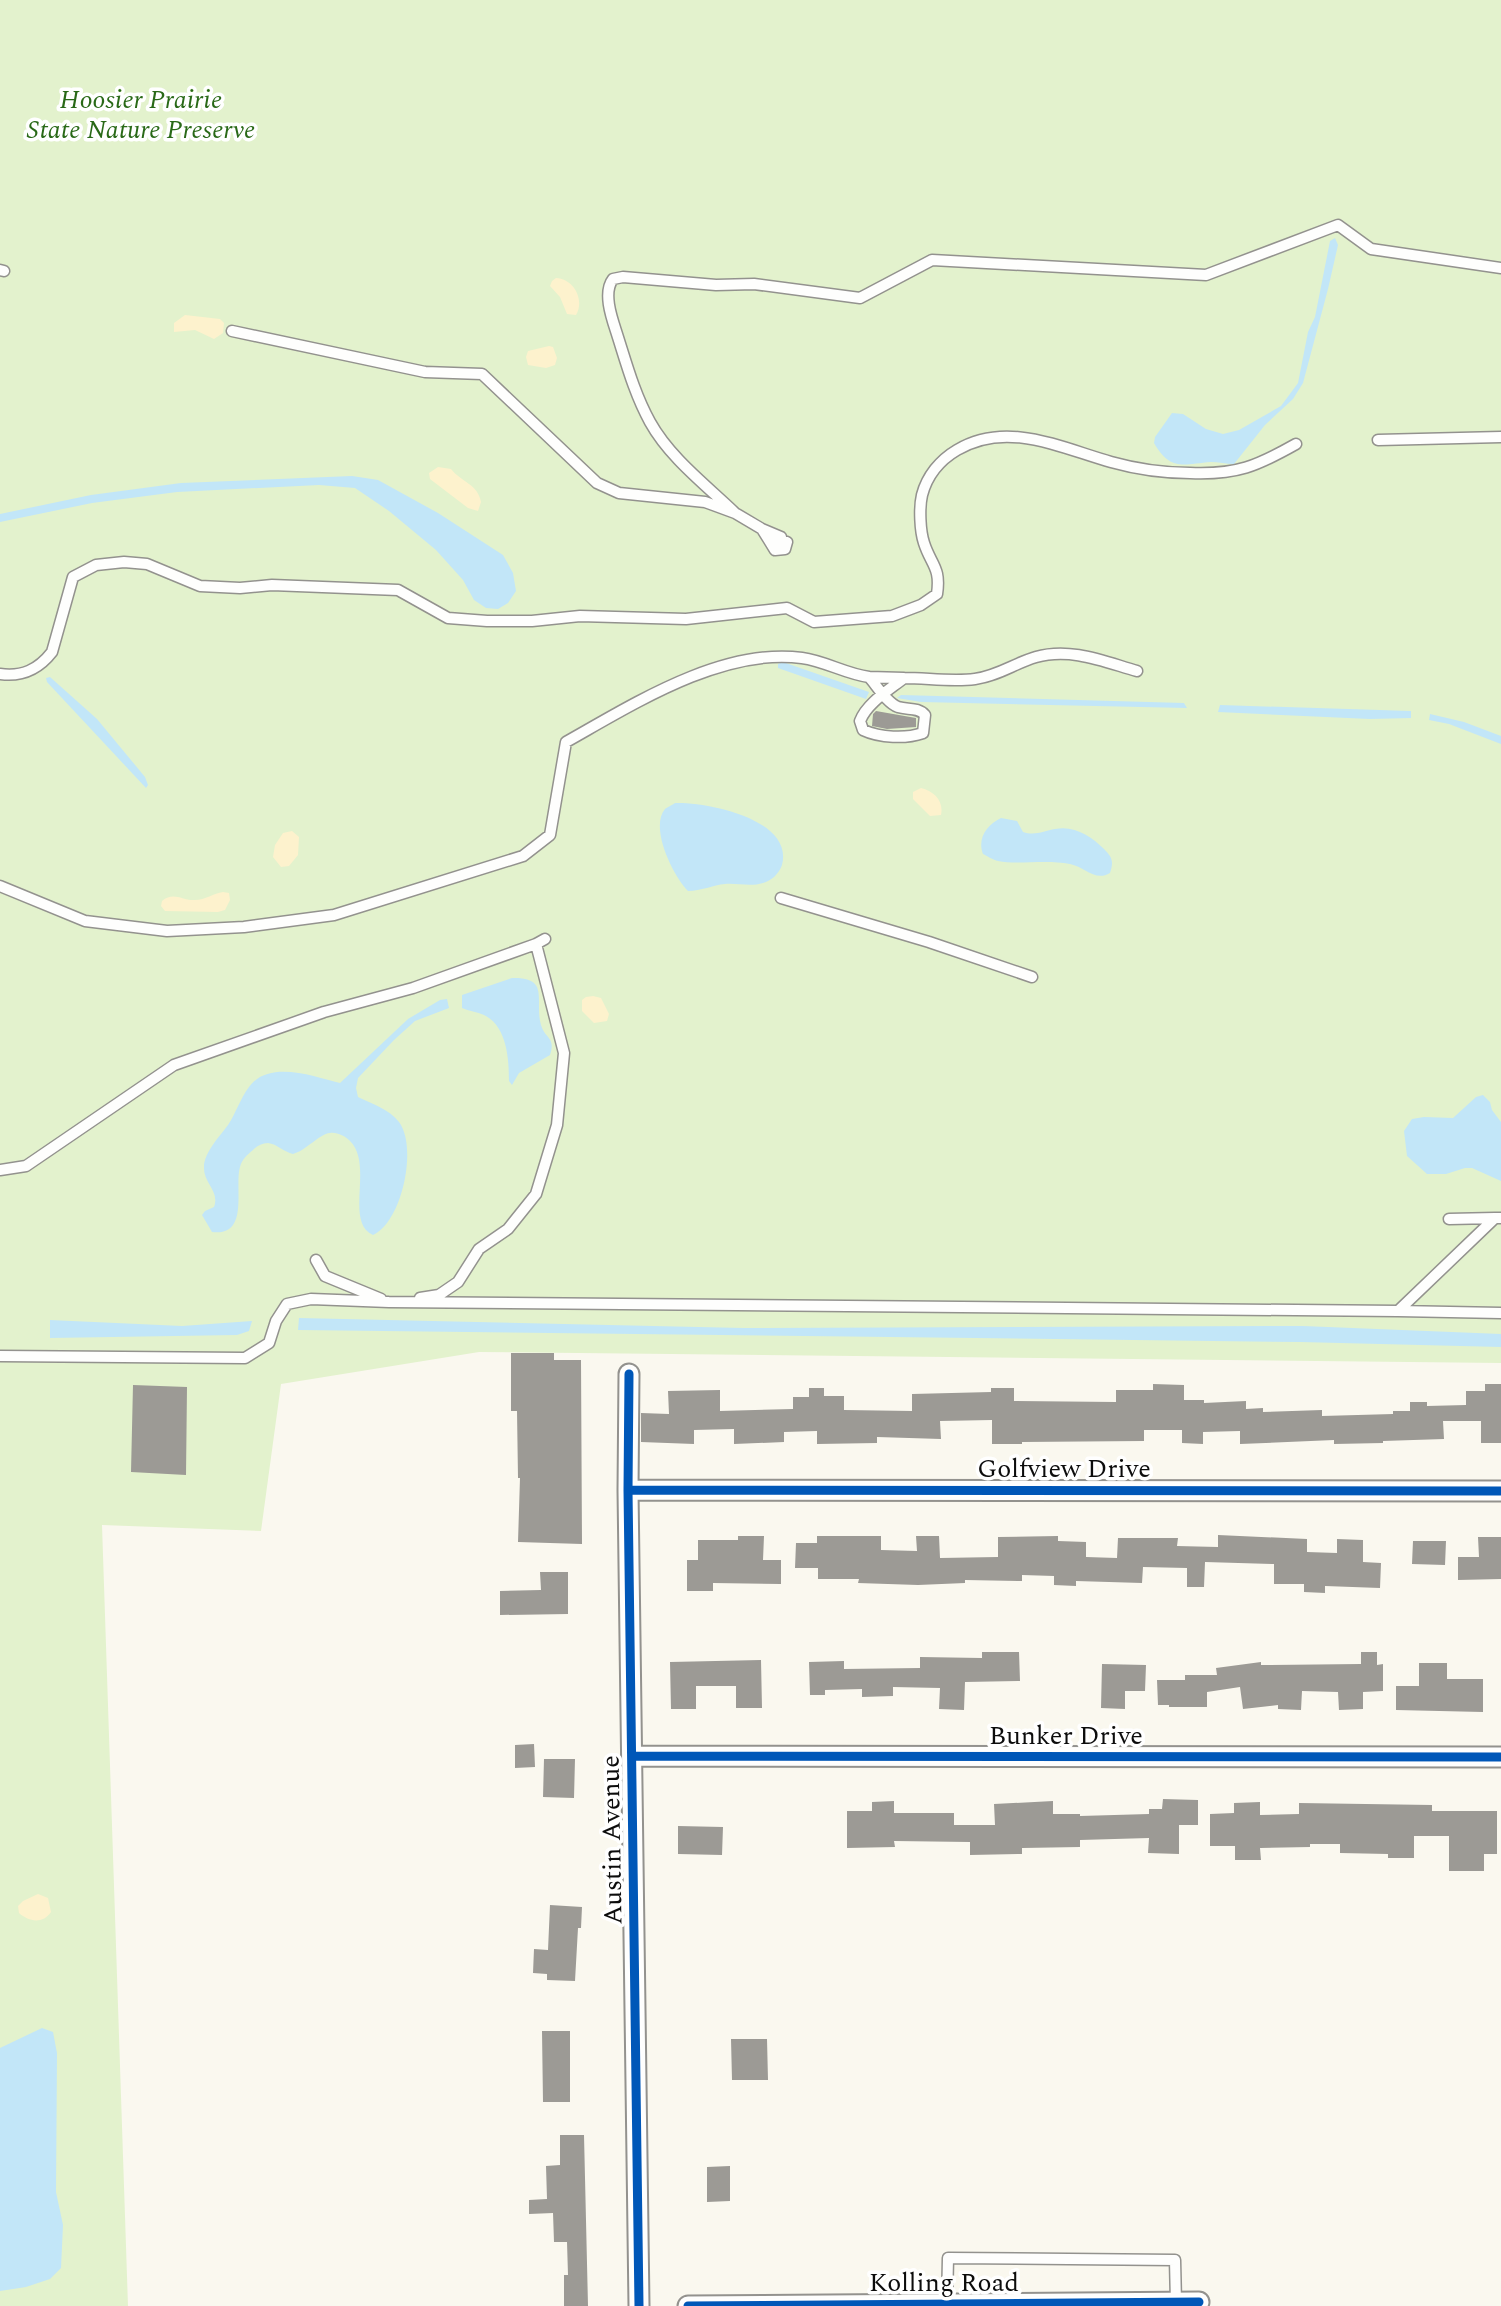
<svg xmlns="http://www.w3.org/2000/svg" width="1501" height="2306" font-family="Spectral,serif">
	<rect width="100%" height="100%" fill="#faf8ef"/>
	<path fill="#e3f2cd" d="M0,0H1501V1363L479,1352L281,1384L261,1531L102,1525L128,2306H0Z"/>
	<path fill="#fdf2cd" d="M556,278C574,279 585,300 576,315L567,314L560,297L550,286L552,281Z
		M185,315L220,319L224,323L223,333L214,339L195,330L174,332V323Z
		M549,346L553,347L557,358L555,365L546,368L528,365L526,357L528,351Z
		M438,467L451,469C461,482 478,484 481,502L478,511L468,508L430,479L429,473Z
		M921,788C934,791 944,801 941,815L930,816L913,799V792Z
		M292,831L299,837L298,855L289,866L281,867L273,857L275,845L283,833Z
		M223,892L229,893L230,900L225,910L218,912L165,911L161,906L162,901C174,891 182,901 195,900C205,900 214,893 223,892Z
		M593,996L601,998L609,1014L607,1021L594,1023L582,1011V1000L586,997Z
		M38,1894L48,1898L51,1912C43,1924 29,1922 19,1913L18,1906L23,1901Z"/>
	<path fill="#c2e6f8" d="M1335,238L1338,245L1328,289L1303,383L1293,399L1265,425L1234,464C1226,464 1219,462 1211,462C1183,464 1171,472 1154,443L1155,437L1172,413L1183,414L1206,429L1223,434L1239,430L1281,406L1298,383L1308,332L1315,317L1330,241Z
		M352,476L378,480L438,513L503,555L513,573L516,591L508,603L498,609L486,608L474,600L463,580L436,550L389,511L355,488L319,485L177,492L92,503L0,522V514L91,495L181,483Z
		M783,662L869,692L866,699L778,668V664Z
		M50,677L97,719L145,777L148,785L146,788L47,682L46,678Z
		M901,695L1184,703L1187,708L921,702L897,698Z
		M1220,705L1411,711V718L1370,719L1218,712Z
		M1430,714L1464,722L1501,736V744L1449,724L1429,720Z
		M675,803C707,802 794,819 782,865C779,874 771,881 763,883C751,887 737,883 725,884C713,885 701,891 688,891C674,877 649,828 665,809C666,808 674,804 675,803Z
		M1001,818L1017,821L1023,832C1035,836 1044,831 1055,829C1074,825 1091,836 1104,849C1112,857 1114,861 1110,873C1095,882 1085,867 1070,864C1046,859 1018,865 998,861C993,860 987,856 983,854C977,838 987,825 1001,818Z
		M512,978C551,977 534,1001 541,1025C545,1039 556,1037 550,1055L519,1073L512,1085L509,1081C509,1059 507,1026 484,1015C477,1012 469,1011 462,1008V995Z
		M440,1000L447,999L449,1008L415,1021L394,1040L358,1078L356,1088L358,1097C372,1104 389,1109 399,1122C418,1147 402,1222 373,1235C344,1222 374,1165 350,1141C345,1136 337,1132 330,1133C319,1134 307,1150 293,1154C284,1152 277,1144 268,1143C262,1143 257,1146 253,1150C247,1155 242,1159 240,1167C234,1187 250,1237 212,1232L202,1215L205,1211L214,1207C220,1191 203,1183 204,1167C204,1153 219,1137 228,1125C236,1113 240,1099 249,1087C269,1059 315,1077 340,1083L408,1019Z
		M1483,1095L1490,1102L1492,1110L1501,1122V1181L1472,1168H1465L1446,1174H1427L1407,1156L1404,1131L1412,1119L1424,1117L1453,1118L1476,1097Z
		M299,1318L743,1328L1303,1326L1501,1334V1347L1300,1342L298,1330Z
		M50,1320L182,1326L252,1321L249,1331L237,1335L50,1338Z
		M42,2028L53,2032L57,2053L56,2192L63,2225L61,2268L50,2279L26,2287L0,2291V2048Z"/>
	<path fill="#9c9a95" d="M876,711L916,718V727L887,729L872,726L873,714Z
		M511,1353H554V1360H581L582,1544L518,1542L520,1478H518L517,1411H511Z
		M1153,1384L1184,1385V1400H1204V1403L1246,1401V1409L1263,1408V1412L1322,1410V1416L1393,1414V1411H1410V1402H1427V1406L1466,1405V1391H1485V1384H1501V1443H1481V1421H1443L1444,1439L1383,1441V1443L1334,1444V1440L1240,1444V1431L1203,1432V1444L1182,1443V1430H1144V1441L1022,1442V1444H992V1420L940,1421L941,1439L877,1437V1443L817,1444V1431L784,1432V1442L734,1444V1429L694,1430V1444L641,1442V1413L669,1414L668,1391L720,1390V1411L793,1409V1397H809V1388H824V1396H844V1410L912,1411V1394L991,1392V1388H1014V1401L1116,1402V1390H1153Z
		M133,1385L187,1387L186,1475L131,1472Z
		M1218,1535L1307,1539V1552L1337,1553V1539L1363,1540V1562L1381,1563L1380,1588L1325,1586V1593L1304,1592V1584H1274V1564L1205,1562L1204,1587H1187V1568L1143,1567L1142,1583L1076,1581V1586L1054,1585V1576L1022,1575V1581L965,1580V1583L918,1585L858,1583L859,1579H818V1568H795L796,1543H817V1536H881V1550L917,1551L916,1536H939L940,1558L998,1557V1537L1058,1536V1541L1086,1542V1557L1117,1558L1118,1538H1178L1177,1546L1218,1547Z
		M738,1536H764L763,1560H781V1584L713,1583V1591H687V1560H698V1540H738Z
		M1478,1537H1501V1579L1458,1580V1557H1479Z
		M1413,1541H1446L1445,1565L1412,1564Z
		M540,1572H568V1614L500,1615V1591L541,1590Z
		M982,1652H1019L1020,1681L965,1682L964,1710L939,1709L940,1688L893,1687V1696L862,1697V1689L825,1690V1695H810L809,1662L844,1661V1669L920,1668V1657L982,1658Z
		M1361,1652H1377V1665L1383,1664V1691L1363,1692V1709L1339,1710L1338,1692L1302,1691L1301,1710L1278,1709V1705L1243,1709L1240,1687L1207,1692V1707H1169V1705H1158L1157,1680H1185V1675H1217L1216,1668L1261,1662V1665L1361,1664Z
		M761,1660L762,1708H736V1686H696V1709H671L670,1662Z
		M1419,1663H1447V1679H1483V1712L1396,1710V1686H1419Z
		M1102,1664L1146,1665L1145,1691H1125V1709L1101,1708Z
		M534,1744L535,1767L515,1768V1745Z
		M544,1759H575L574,1798L543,1797Z
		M1163,1799L1198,1800V1825H1179V1854L1148,1853L1149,1838L1080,1840V1847L1022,1848V1854L970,1855V1842L894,1841L895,1847L847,1848V1811H872V1802L894,1801V1813H954V1825H995L994,1804L1053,1801V1814H1080V1816L1149,1814V1809H1162Z
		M1260,1802V1815L1299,1814V1803L1432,1805V1811H1497V1854H1484V1871H1449V1836H1414V1858H1388V1854L1340,1853V1844H1310V1847L1260,1848L1261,1860H1235V1846H1210V1814L1234,1813V1803Z
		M678,1826L723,1827L722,1855L678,1854Z
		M550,1905L582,1907L581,1928H578L575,1981L547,1980V1974L533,1973L534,1949L548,1950Z
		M542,2031H570V2102H543Z
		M731,2039H767L768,2080H732Z
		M560,2135H584L588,2306H564V2275H568L567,2242H554L553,2213L529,2214V2200L547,2199L546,2166L560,2165Z
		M730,2166V2201L707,2202V2167Z"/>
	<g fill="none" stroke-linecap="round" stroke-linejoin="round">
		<g stroke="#93928e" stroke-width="13">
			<path id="service" d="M0,270L4,271
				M232,331L425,372L482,374L597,483L619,493L705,502L735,513L762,529L775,550L785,549L787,542L778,541L781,537L762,529
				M1378,440L1501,437
				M735,513C706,485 670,458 650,422C634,393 626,362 616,331C611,316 603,292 613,279L623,277L716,285L754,284L860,298L932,260L1206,275L1338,225L1371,249L1501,268
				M0,674C22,677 38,670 52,652L73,577L96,565L124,562L147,564L200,586L240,588L272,585L398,590L448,618L487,621H532L580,616L686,619L787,608L814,622L892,616L921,605L937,594C941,567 931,565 924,543C920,531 919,508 922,495C927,476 940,460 957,450C1007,420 1061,448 1111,462C1136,469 1165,473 1190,473C1237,475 1257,466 1296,444
				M904,678L869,677C877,686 887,703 898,707C908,710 918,707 925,715L923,733C906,739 880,738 863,730L860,721C867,703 889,690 904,678C927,678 952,682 975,679C998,676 1015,663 1036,657C1071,647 1105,662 1137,671
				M0,886L85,921L167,931L244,927L334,915L523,856L550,835L566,742C632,705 722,647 802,658C825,661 846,674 869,677
				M781,898L929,942L1032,977
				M0,1170L26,1166L174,1065L324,1012L413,988L536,944
				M1501,1218H1495L1398,1311L1501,1313
				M1449,1219L1495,1218
				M316,1260L325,1276L381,1299
				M420,1298L439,1295L458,1282L479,1249L508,1229L536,1194L557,1125L564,1053L536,944L545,939
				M0,1356L245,1358L269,1343L276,1321L287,1304L311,1299L389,1302L1398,1311
				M947,2304L948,2258L1175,2260L1176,2303"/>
		</g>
		<g stroke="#93928e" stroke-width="23">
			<path id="minor" d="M629,1374L628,1490L639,2306
				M628,1490L1501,1491
				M632,1756L1501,1757
				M688,2306L1199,2302"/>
		</g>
		<use href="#service" stroke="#fefefd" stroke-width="10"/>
		<use href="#minor" stroke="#fefefd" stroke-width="19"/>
		<g stroke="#fff" stroke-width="13">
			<path id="cycleway" d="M629,1374L628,1490L639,2306
				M628,1490L1501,1491
				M632,1756L1501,1757
				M688,2306L1199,2302"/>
		</g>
		<use href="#cycleway" stroke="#0057b8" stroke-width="9"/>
	</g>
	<g text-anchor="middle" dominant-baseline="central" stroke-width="7" stroke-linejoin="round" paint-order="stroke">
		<g font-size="26" font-style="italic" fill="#296917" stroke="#fff">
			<text x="141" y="100">Hoosier Prairie<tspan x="141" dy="30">State Nature Preserve</tspan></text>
		</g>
		<g font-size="26" fill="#0c0c0c" stroke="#fff">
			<text x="1064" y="1469">Golfview Drive</text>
			<text x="1066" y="1736">Bunker Drive</text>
			<text transform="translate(612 1840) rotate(-91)">Austin Avenue</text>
			<text x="944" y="2283">Kolling Road</text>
		</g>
	</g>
</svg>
